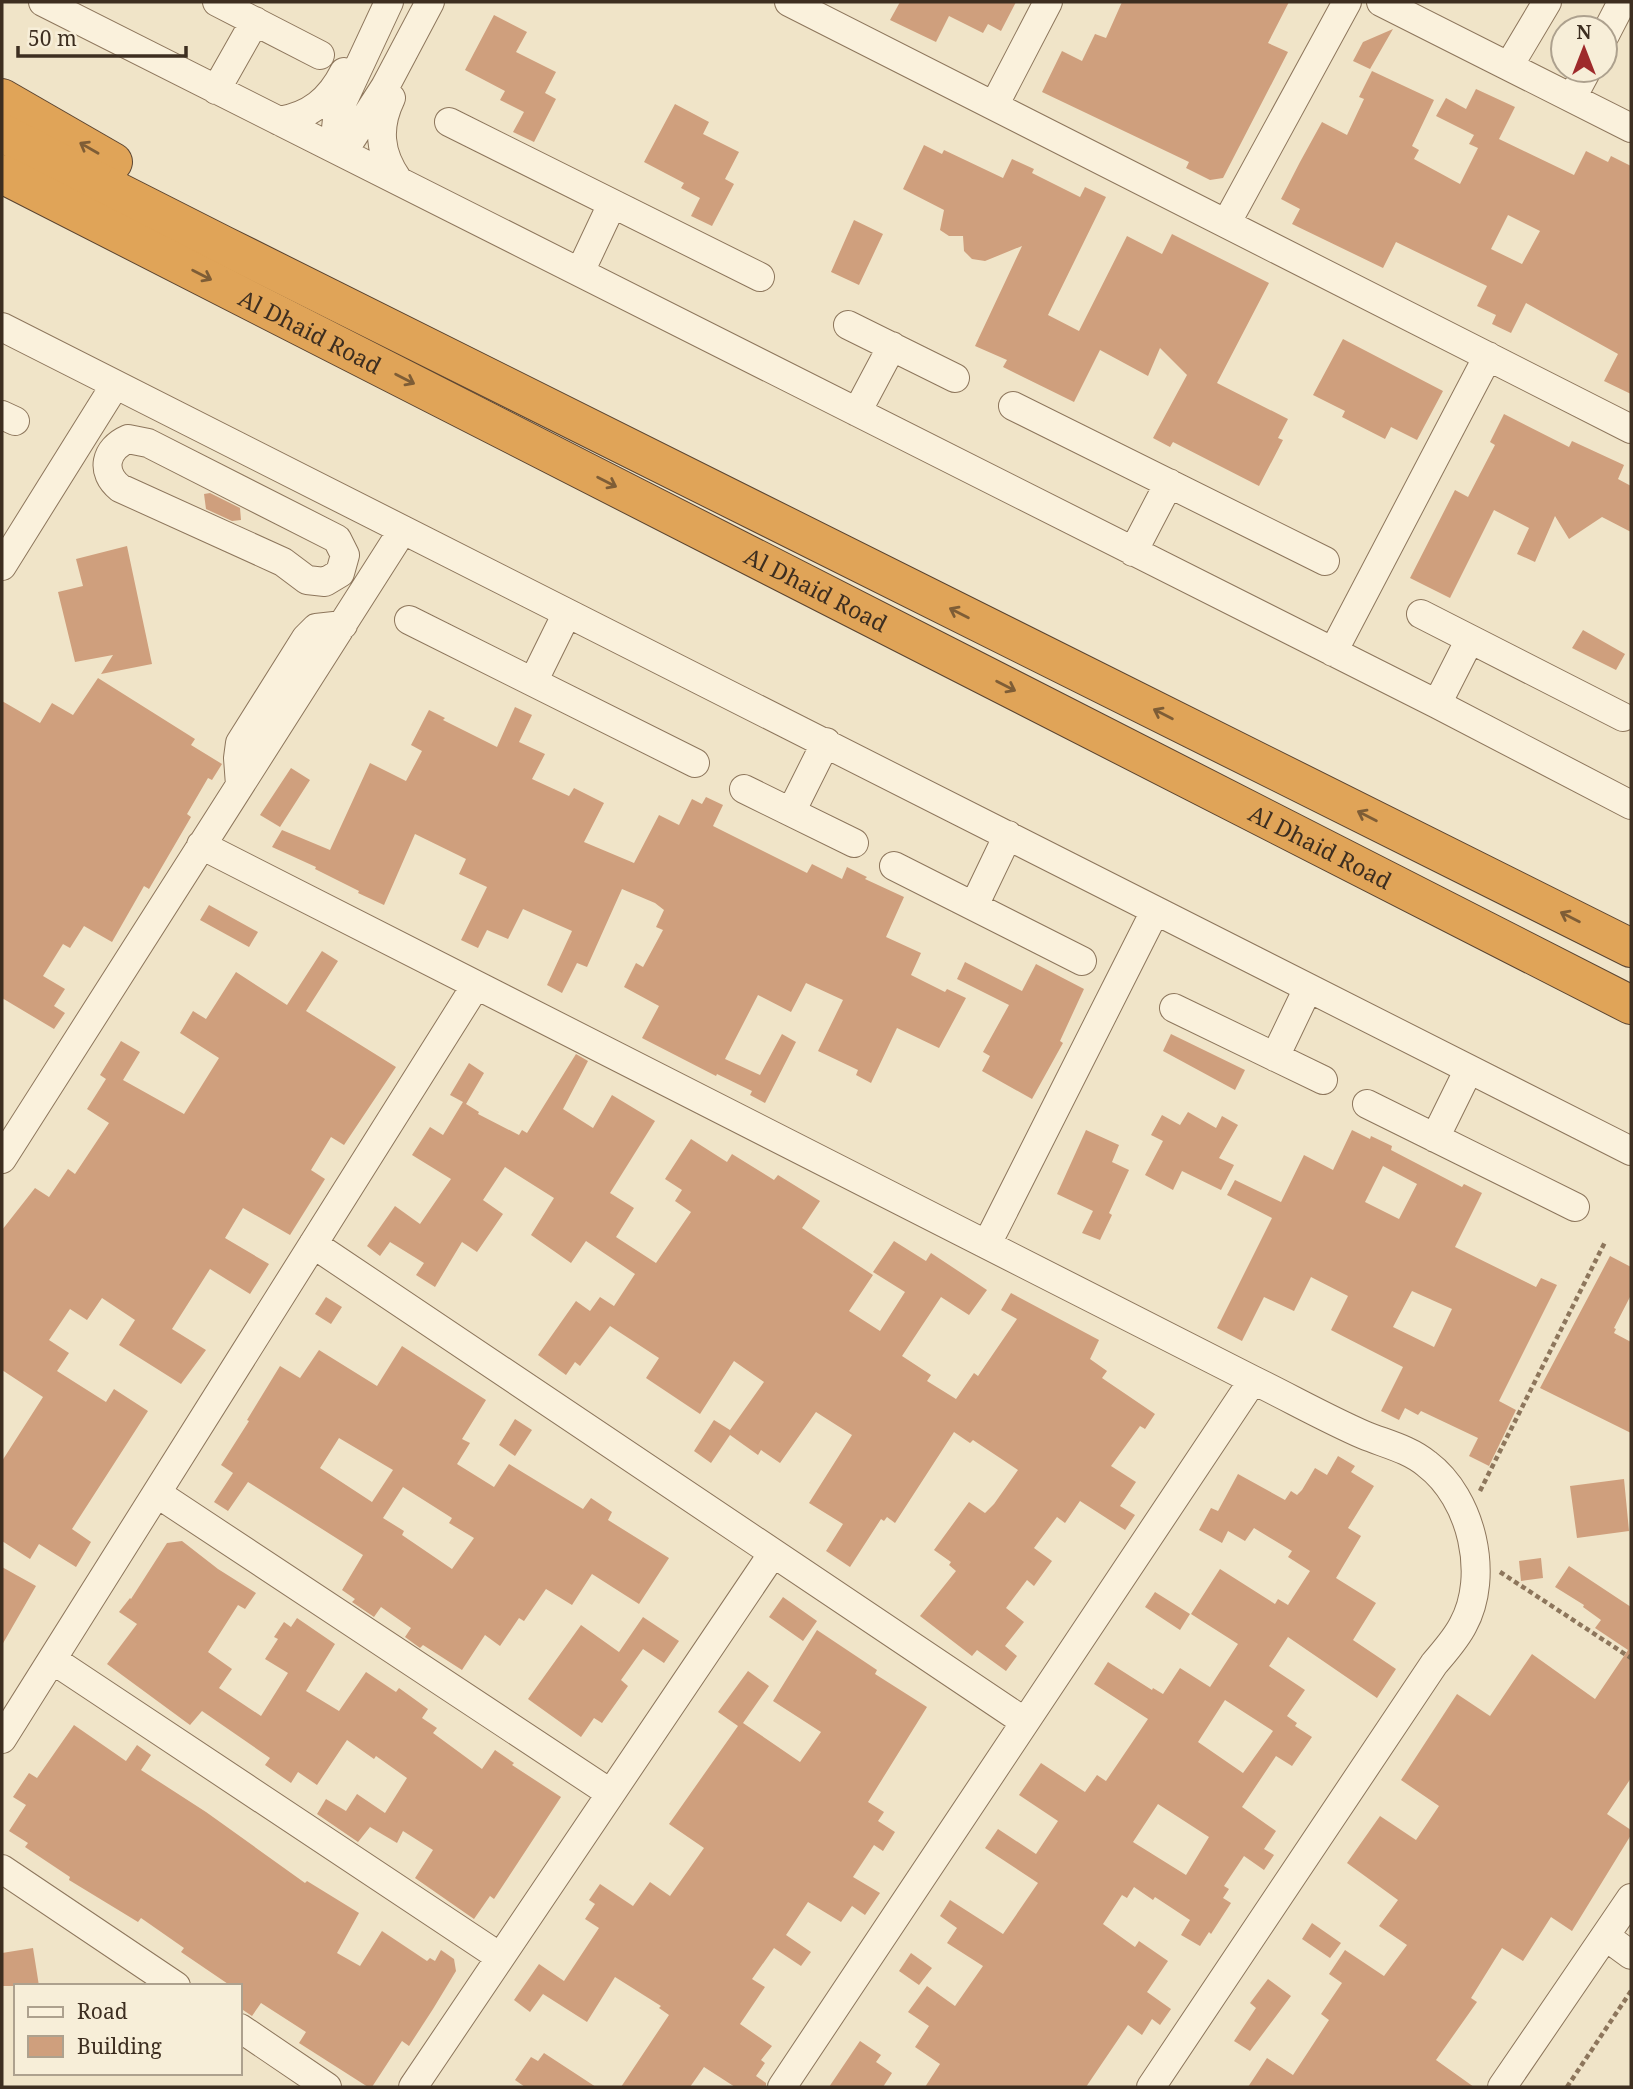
<svg xmlns="http://www.w3.org/2000/svg" width="1633" height="2089" font-family="'Noto Serif',serif">
	<rect width="100%" height="100%" fill="#f0e4c8"/>
	<path fill="#cf9f7d" fill-rule="evenodd" d="M900,2H1016L1001,31L988,24L983,33L949,16L936,42L890,20Z
		M1122,2H1289L1268,43L1288,52L1223,178L1210,180L1186,168L1189,162L1042,92L1062,51L1082,61L1095,34L1106,38Z
		M494,15L527,32L516,52L556,72L545,93L556,99L534,142L513,132L524,112L500,100L505,91L465,70Z
		M1393,29L1370,69L1353,61L1363,42Z
		M1372,71L1434,100L1412,146L1419,150L1414,159L1460,184L1478,148L1469,144L1474,135L1436,116L1446,98L1466,109L1476,89L1515,107L1499,139L1574,175L1586,151L1608,162L1611,156L1631,166V394L1604,381L1618,354L1526,303L1511,333L1492,324L1496,315L1477,306L1487,286L1396,242L1383,268L1292,224L1300,209L1281,199L1300,162L1322,122L1347,135L1364,99L1359,97ZM1508,215L1540,231L1522,264L1491,249Z
		M675,104L709,122L703,134L739,152L725,179L734,184L712,226L691,216L700,198L681,188L684,183L644,162Z
		M924,145L942,154L944,150L1003,178L1012,159L1034,169L1032,173L1080,197L1085,187L1106,197L1048,315L1079,331L1127,236L1162,254L1172,234L1269,283L1217,383L1288,419L1278,438L1283,440L1259,486L1173,442L1170,447L1153,438L1187,375L1160,348L1148,376L1100,350L1074,402L1003,367L1007,360L975,346L1022,246L985,261L972,259L964,251L963,236H949L940,230L944,210L903,189Z
		M854,220L883,234L859,285L831,272Z
		M1343,339L1443,391L1417,440L1391,427L1385,439L1342,417L1345,411L1313,395Z
		M1504,414L1569,447L1572,441L1624,465L1618,479L1631,486V532L1602,517L1569,539L1555,516L1535,562L1517,554L1529,528L1494,510L1450,598L1410,578L1455,490L1468,497L1495,445L1490,442Z
		M210,493L240,508L241,520L232,521L206,509L204,494Z
		M127,546L152,664L101,674L113,655L75,662L58,592L83,586L76,559Z
		M1583,630L1625,654L1616,670L1572,648Z
		M98,678L195,739L191,745L222,764L212,780L208,778L187,814L191,817L149,889L144,886L112,942L84,926L70,948L63,944L43,976L65,989L54,1006L65,1013L54,1029L2,998V701L40,723L52,703L73,715Z
		M515,707L532,715L519,742L545,754L532,779L569,796L574,788L604,803L584,842L634,863L659,815L679,825L692,799L702,804L706,797L723,805L713,826L807,873L812,864L842,879L847,867L867,877L865,879L904,897L886,937L921,953L911,975L945,992L947,989L966,998L939,1048L897,1028L871,1083L856,1075L858,1070L818,1051L843,1000L806,983L791,1012L758,995L725,1059L760,1075L782,1034L796,1042L765,1103L750,1095L752,1091L717,1074L716,1076L642,1038L659,1006L624,987L636,963L643,967L663,930L656,927L664,910L655,903L622,889L587,967L577,963L562,993L547,985L572,931L523,909L508,939L487,930L478,948L461,940L487,887L459,874L466,859L415,834L384,905L358,893L359,891L315,869L316,867L272,847L282,830L330,850L370,763L406,781L422,751L411,745L429,710L445,718L443,720L497,747Z
		M291,768L310,780L280,827L260,815Z
		M209,905L258,932L249,947L200,920Z
		M322,951L338,961L306,1011L396,1067L344,1145L331,1137L311,1170L325,1179L290,1235L243,1208L225,1238L269,1264L250,1294L210,1269L172,1329L206,1350L181,1384L119,1345L135,1320L102,1298L87,1320L70,1309L49,1340L69,1353L57,1371L106,1402L114,1389L148,1411L72,1529L91,1542L76,1567L39,1544L30,1559L2,1541V1461L43,1397L2,1370V1230L35,1188L49,1197L68,1169L75,1174L109,1123L87,1109L106,1079L100,1075L121,1041L140,1052L123,1080L184,1114L219,1058L180,1033L193,1011L206,1019L236,972L287,1005Z
		M965,962L1022,991L1036,964L1084,989L1060,1041L1063,1043L1032,1099L982,1071L990,1056L983,1052L1009,1005L957,979Z
		M1171,1034L1245,1070L1235,1090L1163,1051Z
		M576,1054L588,1061L563,1109L593,1128L612,1095L655,1121L610,1193L634,1208L616,1237L656,1263L691,1212L675,1201L682,1190L665,1179L691,1139L727,1162L732,1154L774,1180L778,1175L820,1201L802,1228L873,1275L849,1311L880,1331L905,1292L873,1272L894,1241L926,1261L931,1253L987,1290L969,1315L941,1297L902,1356L931,1375L927,1381L956,1399L974,1373L978,1376L1017,1319L1001,1310L1011,1293L1099,1340L1090,1359L1107,1371L1102,1378L1155,1414L1145,1429L1140,1426L1111,1466L1136,1482L1120,1506L1135,1515L1125,1530L1080,1501L1065,1523L1057,1517L1034,1548L1052,1561L1034,1586L1027,1580L1006,1608L1024,1622L1005,1646L1017,1656L1006,1671L977,1650L972,1656L920,1616L956,1571L949,1565L951,1562L934,1550L969,1502L985,1513L994,1504L1018,1470L973,1440L970,1443L954,1432L895,1523L887,1517L884,1521L881,1519L850,1567L826,1551L843,1524L809,1503L852,1435L816,1412L780,1463L761,1450L758,1455L730,1435L711,1463L694,1451L714,1420L730,1430L764,1382L734,1361L700,1414L646,1378L659,1358L610,1326L580,1366L575,1362L566,1375L538,1355L576,1301L590,1311L600,1297L614,1306L635,1274L586,1241L571,1263L531,1235L554,1198L505,1167L483,1200L503,1214L477,1252L462,1242L435,1287L416,1275L424,1263L390,1242L380,1256L367,1246L395,1206L420,1224L451,1179L412,1155L430,1127L443,1135L463,1102L450,1095L469,1063L484,1073L466,1104L479,1112L478,1114L519,1135L522,1130L527,1133Z
		M1188,1112L1216,1128L1222,1116L1238,1125L1219,1158L1234,1165L1221,1190L1182,1171L1173,1190L1145,1175L1163,1141L1151,1135L1162,1115L1180,1125Z
		M1086,1130L1119,1145L1112,1162L1129,1170L1109,1213L1112,1215L1100,1240L1082,1233L1093,1211L1057,1194Z
		M1352,1130L1370,1139L1371,1136L1392,1146L1391,1150L1462,1187L1464,1184L1482,1193L1455,1247L1536,1287L1541,1278L1557,1285L1499,1401L1516,1410L1489,1466L1469,1456L1478,1438L1421,1411L1418,1415L1405,1408L1399,1420L1381,1411L1403,1367L1331,1330L1348,1296L1311,1277L1294,1311L1264,1297L1242,1341L1217,1328L1272,1218L1227,1195L1235,1180L1281,1202L1304,1155L1333,1170ZM1383,1166L1417,1184L1399,1219L1365,1202ZM1412,1291L1452,1309L1434,1347L1393,1327Z
		M1610,1256L1631,1267V1295L1614,1328L1616,1329L1614,1333L1631,1342V1433L1540,1388Z
		M326,1297L342,1307L331,1324L315,1314Z
		M402,1346L486,1400L462,1439L470,1443L457,1464L494,1487L509,1464L583,1509L591,1498L612,1512L608,1520L669,1558L639,1604L592,1574L572,1605L546,1589L524,1621L519,1618L500,1646L485,1635L462,1670L423,1645L420,1648L405,1637L411,1628L381,1607L374,1617L352,1602L355,1599L342,1590L363,1555L248,1482L228,1511L214,1502L233,1473L221,1465L249,1421L247,1420L280,1366L300,1378L319,1350L377,1386ZM339,1438L393,1470L372,1502L320,1468ZM403,1487L452,1518L449,1523L474,1538L452,1569L402,1535L404,1531L383,1518Z
		M515,1419L532,1430L515,1456L499,1445Z
		M1338,1456L1355,1466L1351,1472L1374,1486L1348,1528L1361,1536L1336,1578L1376,1603L1353,1640L1396,1669L1377,1698L1288,1637L1269,1666L1305,1690L1287,1716L1297,1723L1295,1726L1312,1737L1292,1766L1276,1756L1242,1807L1276,1831L1264,1849L1274,1855L1264,1870L1244,1856L1224,1886L1229,1889L1223,1898L1231,1903L1211,1934L1209,1932L1200,1946L1181,1935L1190,1920L1155,1897L1153,1900L1134,1887L1127,1898L1122,1895L1103,1924L1135,1947L1139,1941L1168,1961L1147,1992L1171,2009L1160,2025L1152,2019L1142,2035L1128,2025L1086,2087H925L940,2064L915,2047L929,2026L908,2012L927,1986L955,2006L983,1966L947,1943L957,1928L940,1916L950,1900L1003,1934L1038,1883L985,1848L998,1829L1036,1854L1058,1821L1019,1795L1041,1763L1085,1792L1097,1775L1106,1781L1148,1719L1094,1684L1108,1662L1152,1690L1153,1688L1163,1694L1180,1668L1210,1687L1238,1644L1191,1614L1220,1569L1275,1604L1278,1599L1288,1605L1310,1571L1288,1557L1292,1551L1254,1528L1245,1541L1228,1531L1222,1543L1199,1530L1211,1508L1218,1511L1238,1474L1285,1500L1291,1491L1297,1495L1302,1490L1315,1468L1327,1475ZM1225,1700L1273,1731L1243,1773L1198,1742ZM1158,1804L1209,1837L1186,1875L1133,1842Z
		M1624,1479L1629,1531L1577,1538L1570,1486Z
		M182,1541L218,1569L256,1593L245,1609L238,1605L208,1652L232,1669L219,1688L261,1716L288,1673L265,1659L278,1639L274,1637L284,1622L291,1627L297,1618L335,1644L306,1691L339,1711L366,1672L396,1692L399,1688L428,1709L422,1718L437,1728L433,1733L482,1769L495,1750L514,1763L512,1765L561,1797L494,1899L490,1896L474,1919L415,1878L433,1850L403,1831L397,1843L370,1827L358,1842L317,1814L326,1799L346,1811L357,1794L385,1813L407,1778L376,1756L374,1759L347,1740L317,1785L298,1772L291,1783L265,1765L270,1758L202,1711L190,1725L107,1664L137,1624L119,1612L130,1598L131,1599L167,1543Z
		M1541,1558L1543,1578L1521,1581L1519,1561Z
		M1569,1566L1631,1607V1778L1607,1814L1631,1830V1835L1572,1931L1551,1917L1523,1961L1502,1948L1471,1998L1477,2002L1436,2060L1474,2087H1248L1267,2058L1293,2075L1329,2020L1321,2014L1342,1983L1329,1974L1345,1950L1384,1976L1407,1945L1379,1926L1398,1900L1347,1863L1380,1816L1416,1840L1439,1806L1401,1780L1457,1694L1490,1716L1532,1654L1595,1699L1628,1650L1595,1628L1601,1620L1583,1607L1584,1605L1555,1587Z
		M2,1567L36,1586L2,1645Z
		M1155,1592L1190,1614L1180,1630L1145,1607Z
		M783,1597L817,1621L803,1641L769,1617Z
		M643,1617L679,1641L664,1663L643,1649L621,1680L628,1686L602,1723L594,1718L581,1737L528,1699L581,1625L619,1652Z
		M817,1630L877,1670L875,1674L927,1707L868,1802L884,1812L878,1821L895,1832L883,1851L874,1845L853,1877L880,1893L865,1915L852,1906L841,1922L808,1902L786,1935L811,1952L801,1966L774,1948L752,1979L765,1987L740,2024L772,2046L761,2060L765,2063L756,2076L766,2083V2087H735L704,2067L690,2087H621L669,2015L659,2008L661,2006L615,1977L587,2022L543,1994L530,2012L514,2000L539,1964L564,1981L599,1928L585,1919L595,1904L589,1900L600,1884L633,1906L650,1882L670,1896L704,1848L669,1824L738,1726L718,1712L748,1671L769,1686L743,1723L800,1762L821,1732L773,1701Z
		M74,1725L126,1761L137,1745L151,1755L141,1770L206,1812L305,1883L307,1881L359,1913L337,1953L360,1966L382,1931L427,1961L430,1958L435,1961L441,1950L454,1959L456,1971L433,2009L409,2046L402,2041L372,2087H368L299,2043L306,2032L261,2003L252,2016L240,2008V1986H231L181,1952L184,1948L141,1918L138,1922L69,1880L70,1877L25,1847L28,1843L9,1831L26,1805L13,1797L29,1773L37,1778Z
		M1312,1923L1341,1943L1330,1958L1302,1939Z
		M33,1948L39,1986H2V1953Z
		M911,1953L932,1968L919,1985L899,1971Z
		M1268,1979L1291,1996L1250,2051L1234,2041L1256,2008L1250,2003Z
		M860,2041L881,2055L876,2062L892,2073L883,2087H829Z
		M544,2053L596,2087H525L515,2080L531,2057L538,2061Z"/>
	<g fill="none" stroke-linecap="round" stroke-linejoin="round">
		<g stroke="#8d765c" stroke-width="30">
			<path id="minor" d="M43,2L1437,704L1631,805
				M217,2L320,55
				M789,2L1631,429
				M1381,2L1631,128
				M1605,35L1622,2
				M1509,66L1547,2
				M216,90L255,21
				M391,98C377,127 379,153 398,180
				M1572,98L1587,70
				M995,104L1048,2
				M279,121C310,116 330,100 344,72
				M449,122L760,277
				M334,148L337,119L341,105L389,2
				M343,152L385,87L430,2
				M1227,222L1347,2
				M580,272L612,204
				M848,325L955,378
				M2,327L1631,1151
				M1013,406L1325,561
				M857,412L892,346
				M2,415L15,421
				M128,439L148,443L337,539L345,555L340,573L325,582L307,580L283,562L120,488C100,472 105,449 128,439Z
				M1133,552L1169,483
				M2,566L115,385
				M1421,614L1623,717
				M409,620L695,763
				M1333,652L1488,356
				M533,682L567,613
				M1437,704L1470,639
				M240,785L238,758L240,743L306,638L316,628L343,625
				M744,789L854,843
				M791,812L826,742
				M201,845L1253,1380C1290,1398 1327,1419 1364,1435C1386,1444 1409,1449 1427,1464C1472,1498 1490,1576 1463,1625C1456,1639 1444,1652 1434,1664L1151,2087
				M894,866L1082,961
				M974,906L1008,835
				M1174,1008L1323,1080
				M1275,1057L1308,988
				M1367,1104L1575,1207
				M1435,1138L1469,1069
				M2,1159L402,531
				M313,1244L1025,1722
				M987,1244L1155,911
				M158,1494L610,1793
				M53,1660L500,1957
				M2,1739L476,985
				M2,1869L176,1986
				M1605,1936L1631,1955
				M240,2028L327,2087
				M413,2087L773,1553
				M782,2087L1253,1380
				M1502,2087L1631,1898"/>
		</g>
		<g stroke="#5b4430" stroke-width="40">
			<g id="highway">
				<path d="M2,98L113,162"/>
				<path d="M2,133L223,245L1631,948"/>
				<path id="s1" d="M2,174L1631,1005"/>
			</g>
		</g>
		<path stroke="#8d765c" stroke-width="4.5" stroke-dasharray="5 3.5" stroke-linecap="butt" d="M1480,1491L1605,1242
			M1500,1572L1631,1658
			M1567,2087L1631,1991"/>
		<use href="#minor" stroke="#faf1dc" stroke-width="28"/>
		<use href="#highway" stroke="#e0a458" stroke-width="38"/>
	</g>
	<defs><path id="oneway-shaft" d="M-6 0H5M1.5-3L5.5 0L1.5 3" fill="none" stroke-width="1.6" stroke-linecap="round" stroke-linejoin="round" transform="scale(1.75)"/></defs>
	<g stroke="#7e5d36">
		<use href="#oneway-shaft" transform="translate(89 148) rotate(-150)"/>
		<use href="#oneway-shaft" transform="translate(202 275) rotate(27)"/>
		<use href="#oneway-shaft" transform="translate(405 379) rotate(27)"/>
		<use href="#oneway-shaft" transform="translate(607 482) rotate(27)"/>
		<use href="#oneway-shaft" transform="translate(959 613) rotate(-153)"/>
		<use href="#oneway-shaft" transform="translate(1006 686) rotate(27)"/>
		<use href="#oneway-shaft" transform="translate(1163 714) rotate(-153)"/>
		<use href="#oneway-shaft" transform="translate(1367 816) rotate(-153)"/>
		<use href="#oneway-shaft" transform="translate(1570 917) rotate(-153)"/>
	</g>
	<g text-anchor="middle" dominant-baseline="central" stroke-width="5" stroke-linejoin="round" paint-order="stroke">
		<g font-size="23" fill="#3d2e20" stroke="#f7eed8">
			<text stroke="none"><textPath href="#s1" startOffset="346">Al Dhaid Road</textPath></text>
			<text stroke="none"><textPath href="#s1" startOffset="914">Al Dhaid Road</textPath></text>
			<text stroke="none"><textPath href="#s1" startOffset="1480">Al Dhaid Road</textPath></text>
		</g>
	</g>
	<rect width="1633" height="2089" fill="none" stroke="#3d2e20" stroke-width="7"/>
	<rect x="14" y="1984" width="228" height="91" fill="#f7eed8" stroke="#ada18e" stroke-width="2"/>
	<rect x="28" y="2007" width="35" height="10" fill="#faf1dc" stroke="#ada18e" stroke-width="2"/>
	<text x="77" y="2019" font-size="21" fill="#3d2e20">Road</text>
	<rect x="28" y="2036" width="35" height="21" fill="#cf9f7d" stroke="#ada18e" stroke-width="2"/>
	<text x="77" y="2054" font-size="21" fill="#3d2e20">Building</text>
	<g transform="translate(1584 49)"><circle r="33" fill="#f7eed8" stroke="#ada18e" stroke-width="2"/>
	<path d="M0-5L12 26L0 18L-12 26Z" fill="#9e2a2b"/>
	<text y="-10" font-size="19" font-weight="bold" text-anchor="middle" fill="#3d2e20">N</text>
	</g>
	<path d="M18 46v10h168v-10" fill="none" stroke="#3d2e20" stroke-width="3.5"/>
	<text x="28" y="46" font-size="21" fill="#3d2e20" stroke="#f7eed8" stroke-width="5" paint-order="stroke">50 m</text>
</svg>
